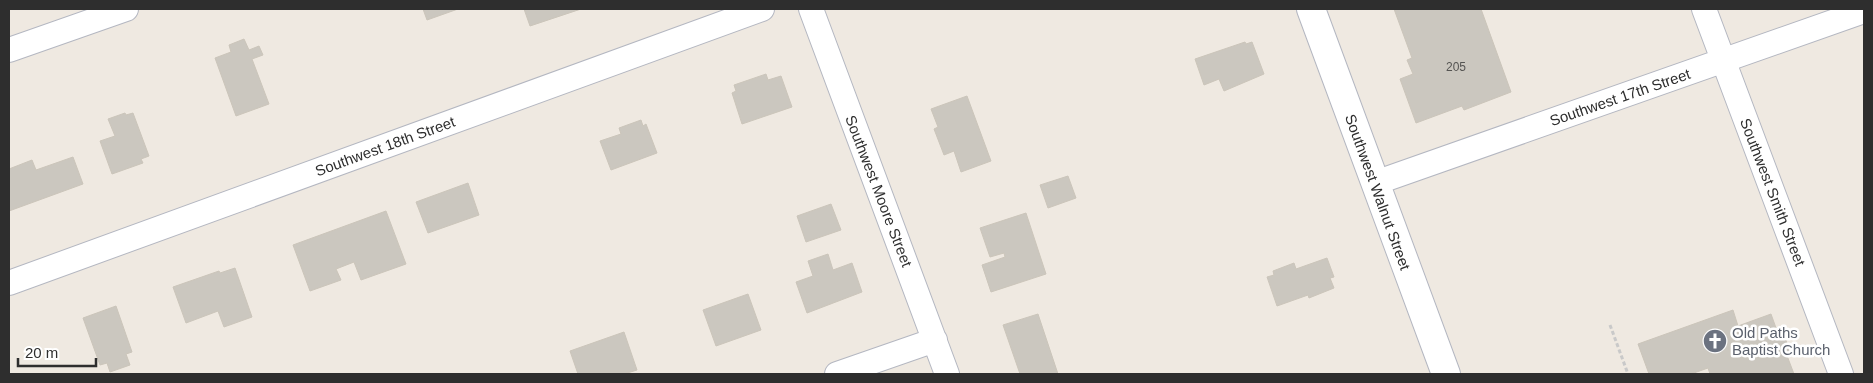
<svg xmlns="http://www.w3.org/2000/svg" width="1873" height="383" font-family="Helvetica,sans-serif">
	<rect width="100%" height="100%" fill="#efe9e1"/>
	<path fill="#cbc7bf" stroke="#cbc5ba" d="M423,9H458L427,20Z
		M524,9H581L530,26Z
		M1394,9H1481L1511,92L1464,110L1462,106L1416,123L1400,79L1413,74L1407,60L1412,58Z
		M244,39L249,50L259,46L263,55L252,59L269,104L236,116L215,58L231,52L229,45Z
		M1245,42L1246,44L1252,42L1264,74L1224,91L1219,79L1204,85L1195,59Z
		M766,74L768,80L781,76L792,107L742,124L732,93L736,91L734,85Z
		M967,96L991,161L961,172L954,151L944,155L934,129L938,127L931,109Z
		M125,113L126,115L133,113L149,156L141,159L143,163L112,174L100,141L115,136L108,119Z
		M641,120L643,126L646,124L657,153L611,170L600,141L621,134L619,128Z
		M73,157L83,184L9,211V169L32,160L36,170Z
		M1068,176L1076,198L1048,208L1040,185Z
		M468,183L479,215L428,233L416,202Z
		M831,204L841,230L806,242L797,216Z
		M386,211L406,264L361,280L354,262L336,269L341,280L310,291L293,245Z
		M1026,213L1046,274L991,292L982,265L1005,257L1004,253L990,257L980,228Z
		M828,254L833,270L852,263L862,292L807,313L796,282L813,276L808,261Z
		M1327,258L1334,277L1330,278L1334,288L1309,298L1308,295L1277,306L1267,277L1274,275L1273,271L1294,263L1296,269Z
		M235,268L252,317L224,327L218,311L186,323L173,287L219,271L220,273Z
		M748,294L761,330L716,346L703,310Z
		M116,306L132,352L126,354L130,365L110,372L107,363L100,365L83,318Z
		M1733,310L1738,326L1771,314L1780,339L1785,338L1790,351L1786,353L1794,374H1710L1708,368L1691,374H1649L1638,344Z
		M1038,314L1058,374H1020L1003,325Z
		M624,332L637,370L624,374H578L570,351Z"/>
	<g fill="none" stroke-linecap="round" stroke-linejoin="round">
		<g stroke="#b4b7c1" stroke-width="26">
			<path id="street" d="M811,9L947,374
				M1704,9L1841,374
				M9,50L126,9
				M1375,183L1864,11
				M9,283L762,9
				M837,374L935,340"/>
		</g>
		<g stroke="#b4b7c1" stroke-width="30">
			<path id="secondary" d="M1311,9L1446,374"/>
		</g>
		<path stroke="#c9c9c9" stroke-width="3" stroke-dasharray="4 2.5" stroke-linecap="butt" d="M1610,325L1628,374"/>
		<use href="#street" stroke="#fff" stroke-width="24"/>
		<use href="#secondary" stroke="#fff" stroke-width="28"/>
	</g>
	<defs>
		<g id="church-disc" transform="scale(1.25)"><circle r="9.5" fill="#6b7280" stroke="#fff"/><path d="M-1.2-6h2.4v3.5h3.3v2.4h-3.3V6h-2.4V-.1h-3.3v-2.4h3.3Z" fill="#fff"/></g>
	</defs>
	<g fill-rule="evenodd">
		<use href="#church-disc" x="1715" y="341"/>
	</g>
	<g text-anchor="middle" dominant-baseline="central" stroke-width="5" stroke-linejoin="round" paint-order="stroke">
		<g font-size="12" fill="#555452">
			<text x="1456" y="67">205</text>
		</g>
		<g font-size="15" fill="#2e2e2e" stroke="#fff">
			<text transform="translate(1620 97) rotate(-19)">Southwest 17th Street</text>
			<text transform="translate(385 146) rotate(-20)">Southwest 18th Street</text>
			<text transform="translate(879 191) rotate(69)">Southwest Moore Street</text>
			<text transform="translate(1378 192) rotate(70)">Southwest Walnut Street</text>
			<text transform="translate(1773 192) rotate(69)">Southwest Smith Street</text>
		</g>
		<g font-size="15" fill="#5b616d" stroke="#fff" text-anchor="start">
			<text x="1732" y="332">Old Paths<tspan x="1732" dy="17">Baptist Church</tspan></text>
		</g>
	</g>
	<rect width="1873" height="383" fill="none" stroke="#2e2e2e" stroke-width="20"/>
	<path d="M18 358v8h78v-8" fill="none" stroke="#2e2e2e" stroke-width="2.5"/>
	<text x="25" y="358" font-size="15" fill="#2e2e2e" stroke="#ffffff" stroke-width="4" paint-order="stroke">20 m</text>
</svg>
